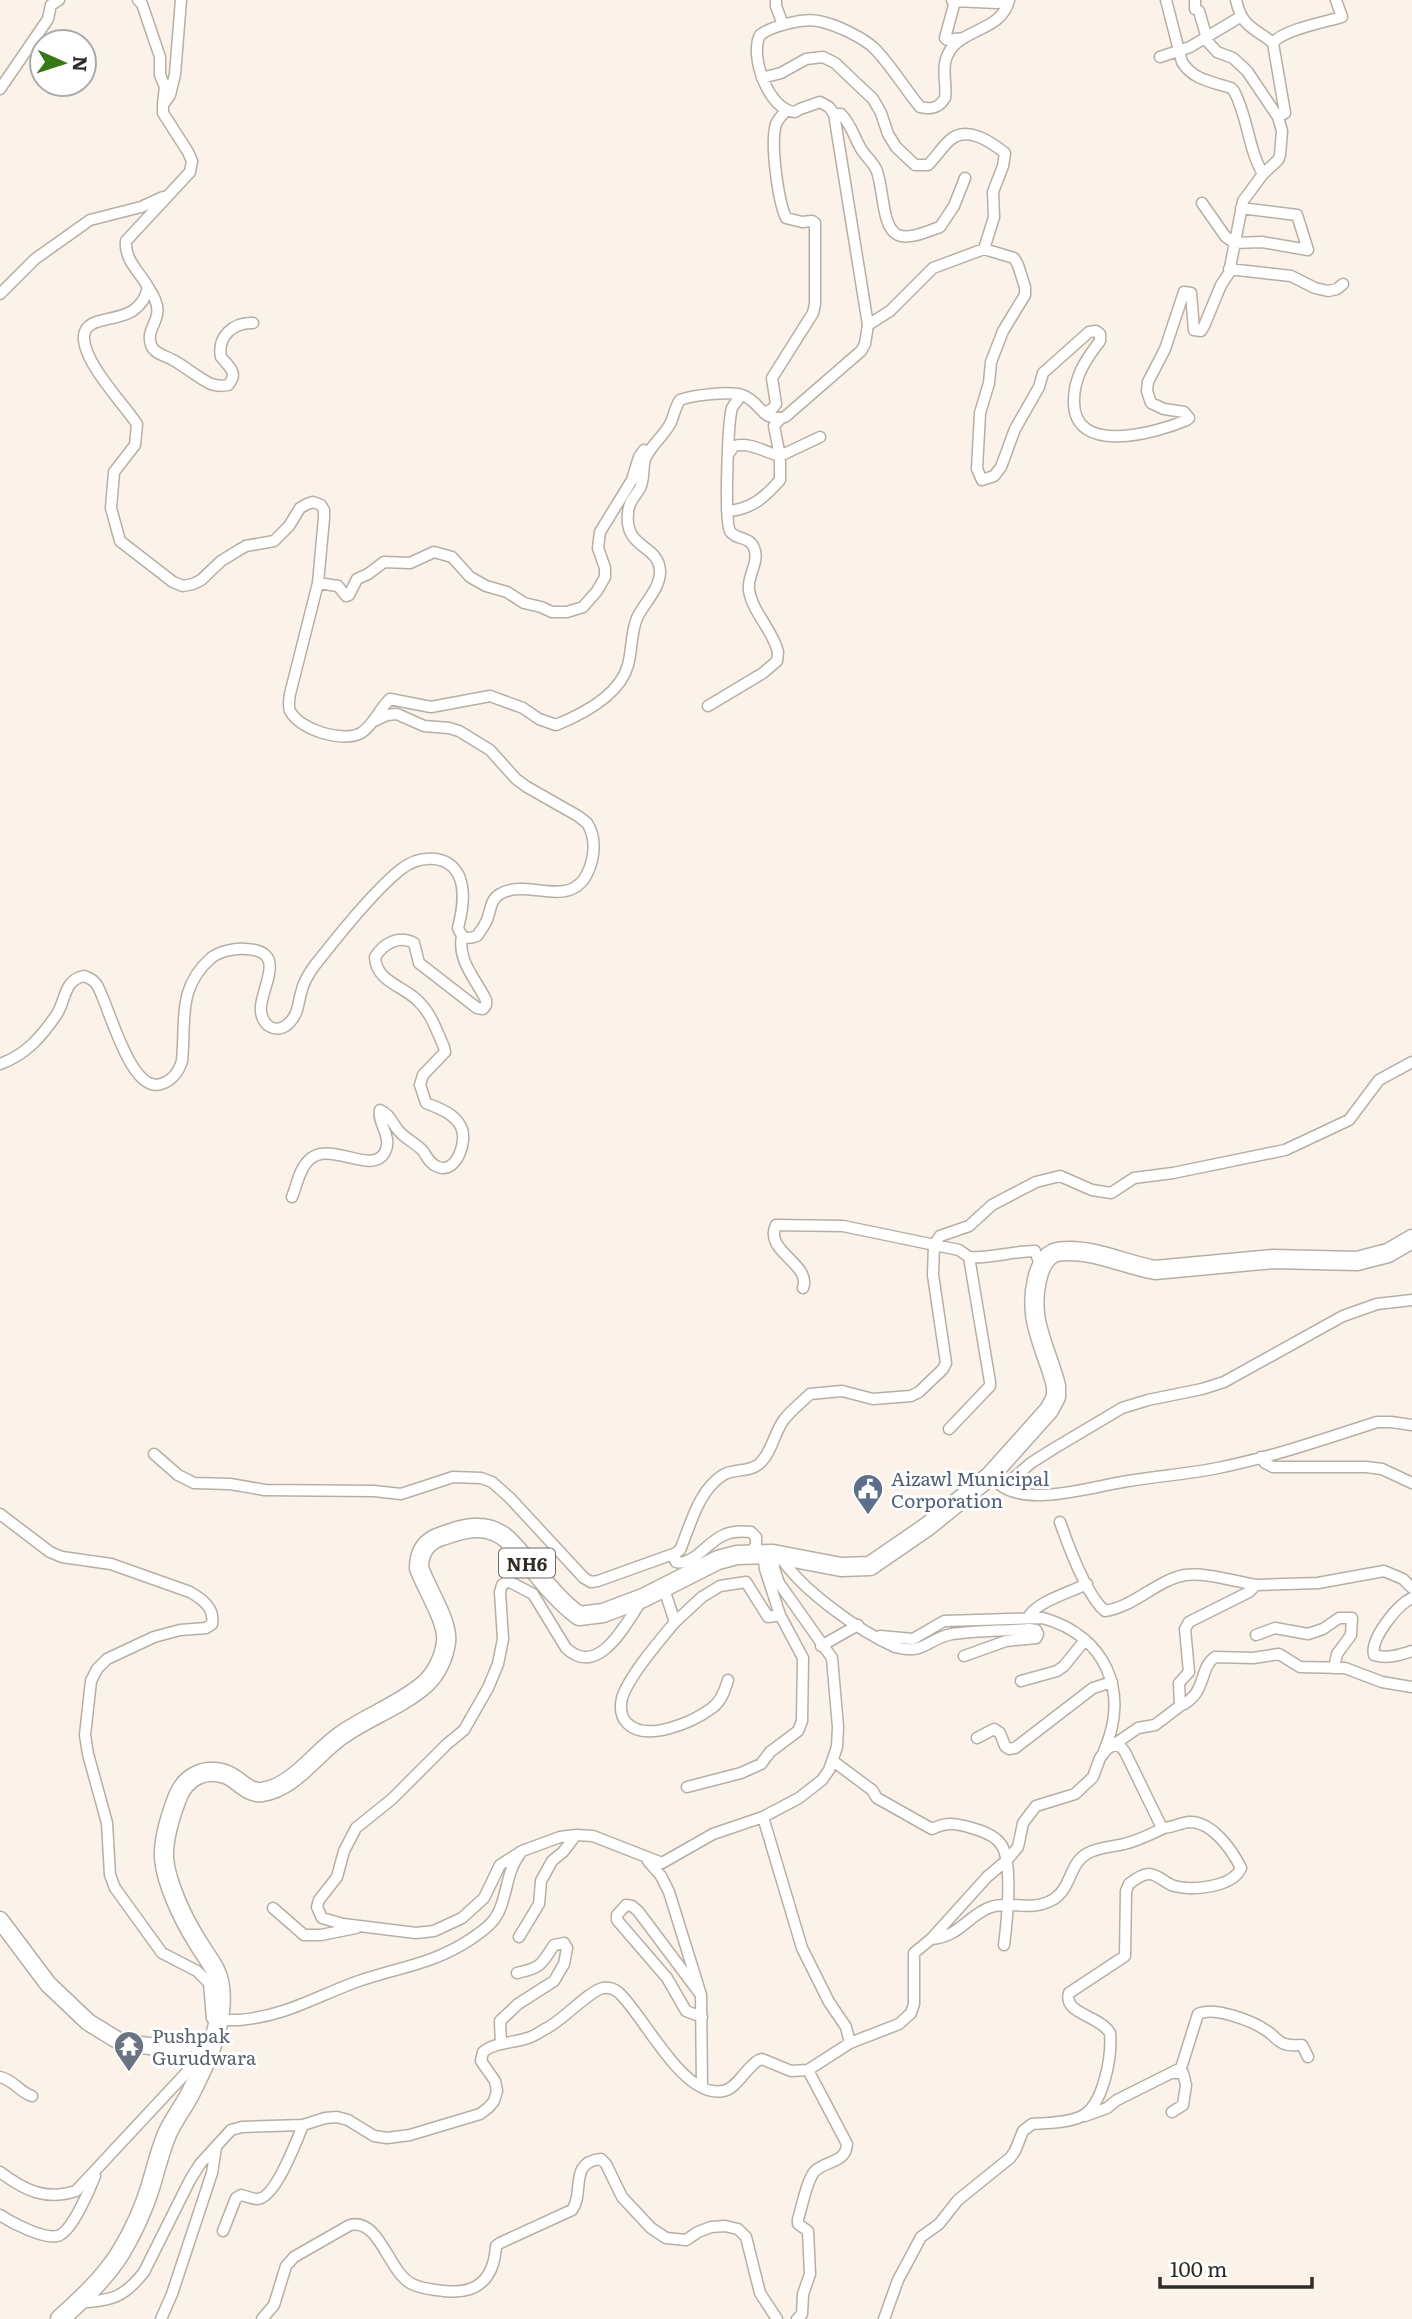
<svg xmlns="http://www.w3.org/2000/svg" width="1412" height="2319" font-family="Literata,serif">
	<rect width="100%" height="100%" fill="#fbf3ea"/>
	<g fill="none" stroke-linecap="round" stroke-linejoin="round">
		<g stroke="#b6afa6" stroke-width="13">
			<path id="street" d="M138,0L142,4L160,57V75L165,87L163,104
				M181,0L175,74L170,95L163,105V113L188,152L192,161L190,172L126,241C124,260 140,272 148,287C139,331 86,309 84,336C82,361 123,403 137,424L135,445L114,472L111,508L120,541L173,582L183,586L193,584L201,580L221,561L239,550L246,546L274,541L289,526L300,508L307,504L313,502L321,505L324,510V518L318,583L290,694C289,700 288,706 290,711C300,730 343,743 361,733C374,725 379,709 390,699L431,707L490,696L523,708L539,719L556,725C583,714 620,695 628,665C632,650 631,632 637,618C644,603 661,588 660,570C658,544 624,549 628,513C629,502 633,499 639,490C645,481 642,469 645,459C650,446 663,437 670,424C674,416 675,407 680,400C693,395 729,391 742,395C761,401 761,423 785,417L861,351L865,344L868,325L834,114L829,107L820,102L800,109L795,112C769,111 749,56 760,35C772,26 803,18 818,21C835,24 865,38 876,50C893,68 905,89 920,107C931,110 939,108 945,98C947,85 942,71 946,59C956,27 1001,34 1009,0
				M776,0V6L783,25
				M952,0L954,5L945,38L947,40L964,38
				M1166,0L1182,62C1193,80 1213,82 1231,88L1234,91C1248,117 1248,149 1263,174
				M1195,0V9L1199,11L1208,42L1217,52L1233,58L1247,71L1278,117
				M953,1L998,3L1000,0
				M1273,43C1282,30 1325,22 1342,17L1336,0
				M1160,57L1190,47L1240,17
				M762,78L781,73L806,59L823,57L835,63L873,99L881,113L888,134L896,147L915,165H928C936,157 942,147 950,140C967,125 991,142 1005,153L1003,166L993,192L994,217L984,249
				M0,89L48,19L51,5L59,0
				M834,114H841C850,123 854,136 860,147C864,155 872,161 876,169C884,186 881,228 898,235C910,240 928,231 940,227L954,206L965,178
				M1202,203L1225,236L1234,243L1262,242L1308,250L1297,215L1241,208
				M1229,269L1291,276L1315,288L1328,291L1337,289L1343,284
				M148,287C171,320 144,323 151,345C154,354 166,356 173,360C186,367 198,378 211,384C217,386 223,386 228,385C239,373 229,367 221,357C217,337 233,322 253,323
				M0,294L35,259L90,220L141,207L163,197
				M868,325L890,311L933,268L984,249L1014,258L1018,265L1025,287V295L1003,331L991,362L989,383L980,413L977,469L982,480L994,476L1001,467L1015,429L1039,387L1043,373L1089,332L1096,331L1100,334V341C1086,359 1074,377 1074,400C1072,457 1156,433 1187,420L1189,418L1184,412L1164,409L1151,403L1147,391L1148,382L1165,349L1184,292L1191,293L1194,330L1201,331L1204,326L1221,285L1229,273L1243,201L1263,174L1278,160L1280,155L1282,131L1278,117L1285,113L1273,43C1253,27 1242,27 1236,0
				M764,413L772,409L776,404L772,378L813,313L815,304V223L812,221L802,222L786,218C778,200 770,143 776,124C778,119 782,115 786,111
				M729,453L734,446C751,442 764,452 780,456L820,437
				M727,511C751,510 765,497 780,480V456L774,426L781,418
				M318,583L338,586L346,596L349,595L357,579L368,574L384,562L410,563L434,552L452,557L470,577L486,586L507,592L524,603L541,607L552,612H567L583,607L597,591L605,577V568L598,548L600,532L632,480L639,457L644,450
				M708,706L763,673L777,661L778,652C773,630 752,612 749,590C747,575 760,562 754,548C750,536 735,540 730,531C724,522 728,421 732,408C734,404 739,399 741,395
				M0,1064C26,1055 42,1036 57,1014C66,999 64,980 84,976C90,978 94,980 97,985C109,1005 130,1094 161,1084C172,1081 179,1071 182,1061C186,1020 177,988 211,958C220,951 235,948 246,949C286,951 264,982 261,1006C259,1024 276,1037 290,1022C298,1014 298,1004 301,993C303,983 309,973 315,965C338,936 372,893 400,870C418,855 448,853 459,876C466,892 462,912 458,928C462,938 466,940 477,936C481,930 486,924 488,917C491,908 491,899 500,894C530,876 578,917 592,860C595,847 594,834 587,823L578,816L527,787L516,779L490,750L459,731L449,728L424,726L397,714L387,715L374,721
				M292,1197C297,1185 299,1170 308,1161C328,1138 372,1177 385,1152C393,1137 377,1123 380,1110C390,1115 391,1121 398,1130C405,1139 416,1143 423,1151C427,1157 430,1164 438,1167C457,1174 468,1140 461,1127C455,1114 439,1108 426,1103L420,1085L423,1075L445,1052L444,1047C437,1032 432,1015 420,1003C406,986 376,983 375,957C384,943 399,935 414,943L419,963L477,1008L483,1009L486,1005V1000C476,979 457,961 462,936
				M969,1257C989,1259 1013,1251 1035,1251L1041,1267
				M803,1288C812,1264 763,1251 776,1225L843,1226L959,1250L969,1257L990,1382V1386L949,1429
				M154,1454L178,1475L194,1483L230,1484L265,1490L374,1491L401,1494L453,1477L481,1478L492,1482L510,1498L584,1578L591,1582L598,1581L676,1553L680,1550C691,1524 698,1491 723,1475C734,1468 748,1473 759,1464C771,1454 774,1434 783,1421C790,1411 801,1403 810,1394L842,1391L873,1399L911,1396L919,1392L943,1369L946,1363L933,1275L934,1245L940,1236L969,1226L992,1205L1036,1182L1060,1176L1092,1190L1111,1193L1134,1178L1173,1173L1285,1150L1349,1120L1379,1080L1412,1062
				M1261,1457L1265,1463L1273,1467H1366L1382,1469L1412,1483
				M999,1484C1027,1508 1094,1486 1128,1481C1158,1476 1188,1474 1218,1468C1272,1457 1325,1439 1377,1422H1391L1412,1425
				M1003,1487L1031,1463L1053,1449L1122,1408L1148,1400L1202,1389L1224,1382L1343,1316L1377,1304L1412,1300
				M0,1514L50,1552L62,1557L111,1564L190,1592C202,1599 215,1608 212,1624L206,1628L180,1630L154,1637L107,1659L97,1669L91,1681L85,1735L88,1754L107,1823L110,1875L115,1888L162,1953L197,1971L209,1983L212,2018C221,2021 230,2020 239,2020C285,2016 313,1998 356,1982C398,1967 432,1965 471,1939C478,1934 486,1929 492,1922C508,1904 504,1874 520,1854
				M1060,1522C1068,1545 1087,1596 1105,1611C1134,1607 1157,1580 1185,1575C1205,1572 1237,1582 1256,1585
				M676,1553L674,1558L676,1562C694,1566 708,1541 724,1535C732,1531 742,1531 751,1532L756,1537V1545L749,1555
				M780,1556C800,1589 859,1631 895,1647C925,1655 927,1639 952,1634C977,1630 1004,1631 1029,1629L1036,1630L1038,1634L1036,1638L1006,1641L964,1656
				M664,1589L675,1622C660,1640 629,1676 622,1698C620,1707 620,1716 627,1723C646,1743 693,1722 712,1708C721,1702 725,1690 728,1680
				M1412,1598C1397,1605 1370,1639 1374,1655C1387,1659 1400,1655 1412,1651
				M642,1600C626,1623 599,1679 566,1648L533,1594L508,1581L502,1585L500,1592L503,1639L498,1664L488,1688L464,1730L447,1744L392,1799L356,1828L344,1851L337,1877L319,1900L317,1907L322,1918L343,1924L416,1933L434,1931L462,1918L484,1898L500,1865L522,1851L560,1837L576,1835L593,1836L662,1863L713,1834L763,1817L799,1798L822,1780L829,1770L837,1747L838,1727L832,1658L779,1583L774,1568L773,1554
				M1028,1618C1035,1602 1071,1592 1087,1584
				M675,1622L702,1597L720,1586L746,1582L768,1617L780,1615
				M1256,1635L1275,1628L1308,1634L1323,1629L1339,1618H1352L1351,1635L1337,1654L1334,1668
				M880,1636L913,1639L944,1621L1043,1618C1106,1636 1130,1692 1104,1751
				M821,1646L858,1625
				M1021,1681L1057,1671L1064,1666L1085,1640
				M1180,1706C1208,1693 1198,1669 1215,1657L1253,1658L1279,1654L1300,1667L1345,1668L1382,1682L1412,1687
				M977,1738L994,1729L1000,1733L1005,1746L1009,1749L1015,1748L1093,1688L1112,1682
				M833,1761L872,1790L877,1798L932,1829C948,1821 959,1824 975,1829C985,1832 997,1837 1002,1846C1013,1865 1007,1922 1004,1945
				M687,1787L741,1773L761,1764L770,1752L798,1731L802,1721L803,1658L780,1615L765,1569L763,1554
				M763,1817L802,1948L829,2002L846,2027L850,2043
				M648,1861L661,1876L669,1892L701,1995L702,2087
				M273,1908L304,1935H321L356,1928
				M519,1937L539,1904L541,1881L552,1861L563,1852L576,1835
				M931,1939C960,1937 969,1914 991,1907C1010,1900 1031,1913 1054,1899C1072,1887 1069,1863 1088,1853C1099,1847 1112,1847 1124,1844C1138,1841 1151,1834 1164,1828
				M701,1995L638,1911L632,1906L626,1905L617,1915V1920L667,1978L686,2011L702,2017
				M501,2044L500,2021L518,2004L554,1981L564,1964L567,1948L564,1943L554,1945C541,1965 541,1968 517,1973
				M0,2077C14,2080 19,2092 32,2096
				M1172,2112L1183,2105L1186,2085L1183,2073H1173
				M1085,2116L1107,2108L1117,2100L1181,2068L1198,2014C1214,2006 1253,2021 1267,2031C1274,2035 1277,2042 1285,2044C1290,2046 1296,2045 1302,2045L1308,2057
				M0,2172C24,2190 45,2201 76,2191L186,2073L202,2042
				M0,2215C12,2223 43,2239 57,2236C71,2234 90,2189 95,2176
				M223,2231L236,2198L241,2195C246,2196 253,2199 257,2199C275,2199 297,2140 303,2125
				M79,2303C111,2300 123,2299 144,2272L190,2180L200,2164L231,2130L242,2127L303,2125L325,2118L337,2117L348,2120L374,2136L387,2138L410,2135L480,2114L488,2108L494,2101L497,2091L495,2081L481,2061L483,2052C495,2042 513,2043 528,2038C535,2036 541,2031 547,2028C563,2020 589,1991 603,1988C609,1987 613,1988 618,1992C643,2013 682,2099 723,2091C737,2089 746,2067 759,2060L762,2059L791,2071L808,2070L850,2043L899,2024L911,2013L914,2004V1953L931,1939L987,1877L1007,1860L1018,1847L1023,1823L1036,1806L1075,1794L1093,1777L1100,1758L1106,1750L1138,1728L1155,1725L1180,1706L1179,1683L1189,1672L1185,1629L1189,1622L1249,1592L1256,1585L1318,1583L1384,1571L1403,1579L1412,1588
				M161,2319L172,2294L212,2173L216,2147
				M262,2319L274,2305L286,2266L294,2257L350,2225C380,2218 388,2272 412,2284C422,2289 434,2290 444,2291C477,2295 494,2279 496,2246L500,2243L572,2210C585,2193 568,2162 601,2159L606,2164L622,2197L651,2228L666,2238L686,2240L698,2232L711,2227L725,2226L738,2229L746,2237L760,2293L777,2319
				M797,2319L802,2314L803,2294L810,2274L808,2231L798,2224V2219C802,2207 807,2179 815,2171C827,2160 846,2163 847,2144L808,2070
				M884,2319L898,2280L921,2237L939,2224L958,2200L1010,2158L1015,2151L1023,2131L1032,2124C1047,2123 1066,2123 1080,2117C1104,2107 1112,2055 1110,2033C1099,2015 1063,2014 1069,1993L1125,1956L1126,1891L1129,1884C1134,1880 1142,1874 1149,1874C1158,1874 1166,1884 1174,1886C1193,1891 1233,1887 1241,1868C1232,1850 1212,1821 1189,1822C1180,1823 1171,1828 1162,1828L1125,1752L1121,1747L1113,1744"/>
		</g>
		<g stroke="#b6afa6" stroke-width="19">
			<path id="primary" d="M0,1920L48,1984L88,2022L122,2043L168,2048L213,2039"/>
		</g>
		<g stroke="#b6afa6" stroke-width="21">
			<path id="highway" d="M60,2319C82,2299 105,2278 121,2252C133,2232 144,2208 151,2185C156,2168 160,2151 167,2134C173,2121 181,2110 188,2098C205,2065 225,2025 220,1987C218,1968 206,1957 197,1941C183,1919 166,1883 164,1858C163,1838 171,1814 178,1796C186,1777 205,1767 225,1774C238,1778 247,1794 262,1792C295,1787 317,1751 343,1734C369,1716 401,1705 425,1684C436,1674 444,1658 446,1642C449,1623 426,1588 419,1568C419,1552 426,1541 442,1536C453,1532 467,1527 479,1528C489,1528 501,1533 508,1540C533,1565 550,1595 579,1616L603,1613L643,1598L718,1560L737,1555L773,1554L841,1567L870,1566L928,1526L990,1476L1049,1410L1056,1397V1386C1051,1364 1036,1333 1035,1313C1033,1296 1036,1261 1054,1253C1058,1251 1065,1251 1070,1251C1098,1251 1127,1265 1155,1270L1273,1259L1357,1261L1388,1253L1412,1239"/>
		</g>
		<use href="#street" stroke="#fff" stroke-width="10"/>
		<use href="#primary" stroke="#fff" stroke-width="16"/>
		<use href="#highway" stroke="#fff" stroke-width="18"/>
	</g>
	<defs>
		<g id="civic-pin" transform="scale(1.575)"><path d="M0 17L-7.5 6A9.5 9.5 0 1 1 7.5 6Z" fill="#5c6f8a" stroke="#fff"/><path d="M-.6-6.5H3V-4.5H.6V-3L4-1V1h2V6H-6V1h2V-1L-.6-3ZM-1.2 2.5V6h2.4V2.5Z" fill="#fff"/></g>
		<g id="temple-pin" transform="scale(1.575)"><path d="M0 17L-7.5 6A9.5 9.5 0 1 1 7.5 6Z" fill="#6b7280" stroke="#fff"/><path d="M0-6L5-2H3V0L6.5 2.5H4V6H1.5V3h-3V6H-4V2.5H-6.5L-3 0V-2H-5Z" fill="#fff"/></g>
	</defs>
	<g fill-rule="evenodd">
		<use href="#civic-pin" x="868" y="1489"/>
		<use href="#temple-pin" x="129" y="2046"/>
	</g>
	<g text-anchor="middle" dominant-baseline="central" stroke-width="6" stroke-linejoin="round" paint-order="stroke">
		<rect fill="#fff" stroke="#6d6b68" stroke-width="2" x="499" y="1548.5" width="56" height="29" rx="5"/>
		<g font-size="18" font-weight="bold" fill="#2f2c28">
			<text x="527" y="1563">NH6</text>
		</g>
		<g font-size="19" fill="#4e5e75" stroke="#fff" text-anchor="start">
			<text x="891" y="1478">Aizawl Municipal<tspan x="891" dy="22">Corporation</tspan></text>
		</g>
		<g font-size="19" fill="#5b616d" stroke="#fff" text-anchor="start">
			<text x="152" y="2035">Pushpak<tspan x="152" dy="22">Gurudwara</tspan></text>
		</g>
	</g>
	<g transform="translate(63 63) rotate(93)"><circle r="33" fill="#ffffff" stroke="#acaba9" stroke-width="2"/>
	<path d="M0-5L12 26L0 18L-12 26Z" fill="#387815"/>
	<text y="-10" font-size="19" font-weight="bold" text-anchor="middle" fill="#2f2c28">N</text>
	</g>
	<path d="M1160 2277v10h152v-10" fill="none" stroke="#2f2c28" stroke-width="3.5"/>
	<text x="1170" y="2277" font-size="21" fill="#2f2c28" stroke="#ffffff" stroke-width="5" paint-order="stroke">100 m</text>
</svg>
